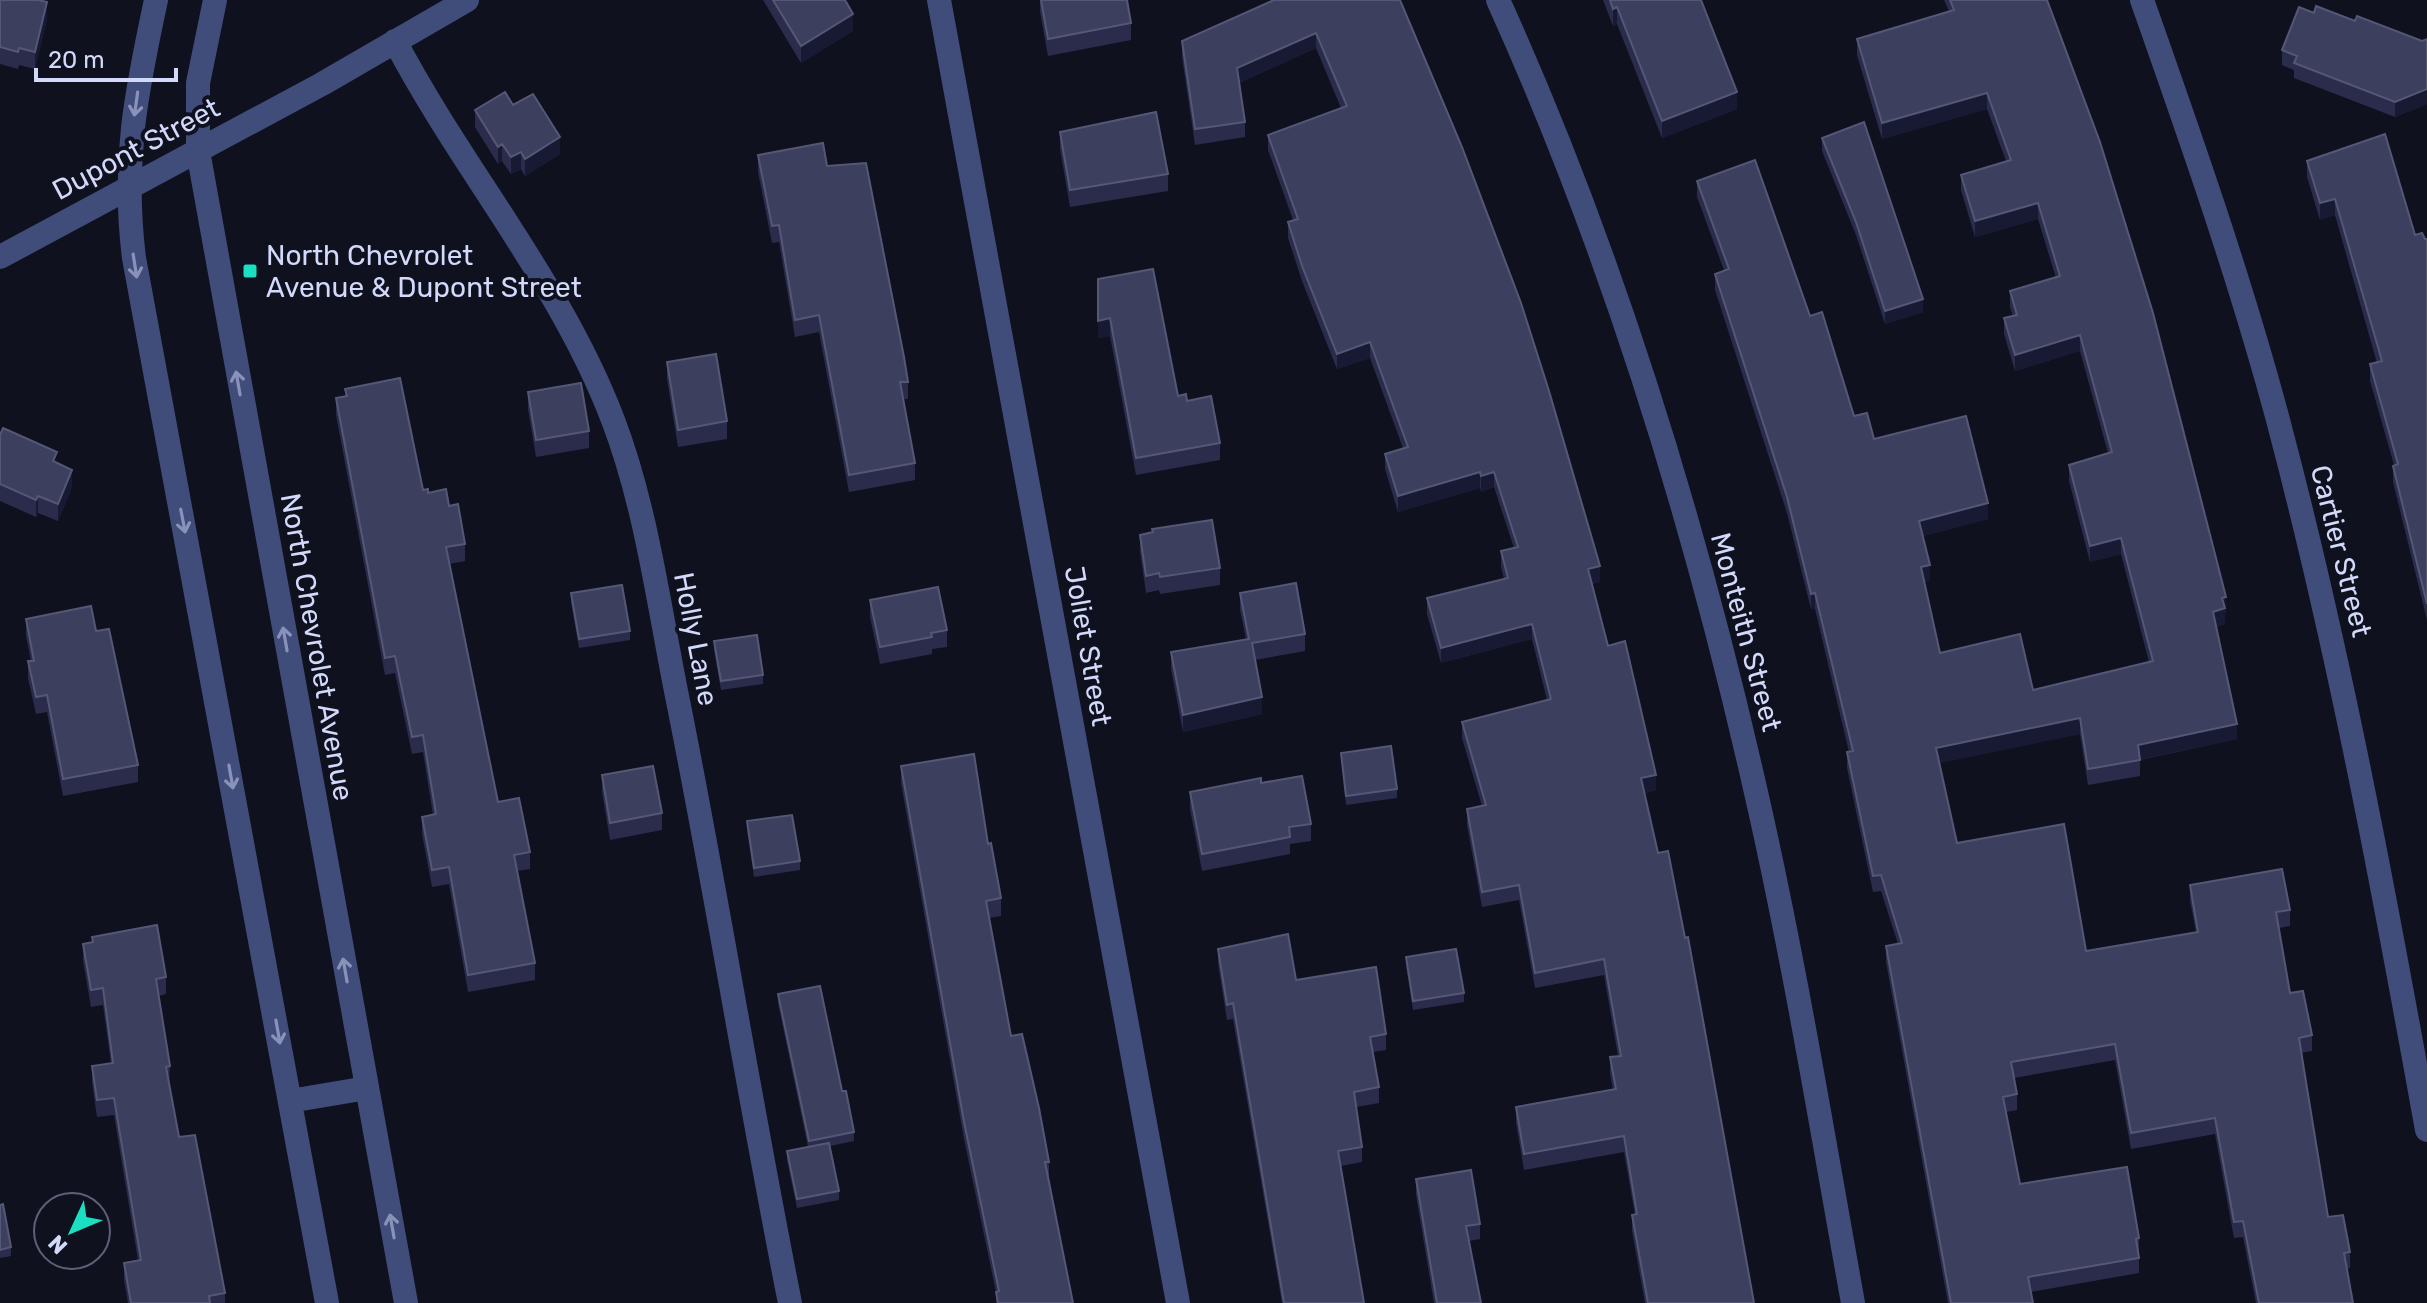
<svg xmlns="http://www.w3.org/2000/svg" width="2427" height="1303" font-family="Rubik,sans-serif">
	<rect width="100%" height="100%" fill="#0f111f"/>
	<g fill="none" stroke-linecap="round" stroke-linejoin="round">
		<path stroke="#404c79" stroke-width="24" d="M156,0C136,93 122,162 134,258L327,1303
			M215,0L198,83V151L406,1303
			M939,0L1178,1303
			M1498,0C1612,252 1694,519 1755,788C1794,958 1822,1131 1853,1303
			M2142,0C2191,139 2240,278 2278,420C2340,654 2384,891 2427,1130
			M395,41C462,169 561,283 613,420C647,509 659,608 678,701C718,901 750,1103 790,1303
			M0,257L322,84L467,0
			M290,1101L367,1088"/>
	</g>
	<path fill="#2b2c4b" d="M0,0L47,19L35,69L19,65L18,69L0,64Z
		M763,0H845L853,31L801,63Z
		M1040,0H1127L1131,23V40L1048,56L1040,12Z
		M1400,0L1600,582L1592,584L1608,646L1656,790L1645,793L1754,1303H1645L1632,1231V1215H1635L1624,1152L1524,1170L1516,1123V1107L1613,1090L1610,1073V1057L1618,1056L1604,975L1535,988L1519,900L1482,907L1467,825V809L1482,806L1462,738V722L1547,700L1532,639L1441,663L1427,614V598L1504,579L1501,567V551L1514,548L1494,487L1481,492L1480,488L1398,512L1385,469V454L1403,448L1370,358L1337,369L1302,281L1288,238V222L1293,220L1268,150V135L1341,108L1316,48L1239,83L1245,122V137L1195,145L1182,57V41Z
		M1603,0H1701L1737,109L1662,138L1617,24L1613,26Z
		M1944,0H2047L2226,612L2225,613V624L2216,627L2237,739L2140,760V776L2088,785L2080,734L1939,763L1957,843L2086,951L2196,932L2190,901V885L2290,910V926L2279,928L2290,993L2312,1035V1051L2301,1053L2328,1217L2350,1252V1268L2347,1269L2353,1303H2256L2243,1237L2234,1238L2215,1134L2131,1149L2115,1060L2014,1078L2017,1094V1110L2006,1112L2020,1184L2139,1238V1273L2031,1292L2033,1303H1948L1886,962V946L1898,944L1881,891L1873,892L1847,768V752H1849L1815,609H1811L1787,513L1715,290V274L1724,270L1697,197V181L1810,316L1854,416L1874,439L1988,519L1923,536L1930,580L1924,582L1940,653L2033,690L2149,662L2121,554L2090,562L2069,481V465L2108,453L2080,351L2015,371L2004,334V318L2013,316L2010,307V291L2056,278L2038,219L1975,237L1961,190V175L2006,161L1987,109L1882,139L1857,55V39L1949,11Z
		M2314,13L2355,21L2422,41L2427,39V104L2395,117L2294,78V70L2282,65V50Z
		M513,105L560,154L525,176L521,169L511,174L502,161L498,164L475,127V110Z
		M1060,132L1168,174V191L1070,207L1060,149Z
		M1822,138L1923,312L1885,324L1856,235L1822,151Z
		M758,155L827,166L908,382V399H903L915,463V480L849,492L819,332L795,337L779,242L772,243L758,172Z
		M2307,161L2415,235L2425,239H2427V620L2393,482V466L2394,465L2370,381V364L2377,363L2335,215L2320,220L2307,177Z
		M1098,279L1178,396L1187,401L1220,443V460L1136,475L1110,336L1098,338Z
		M667,362L727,421V439L678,447L667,379Z
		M345,389L423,490L449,506L465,544V561L449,564L498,802L530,852V869L517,871L535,963V980L468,992L449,884L432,887L422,834V817L433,815L423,752L412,754L395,673L385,675L336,415V398L345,396Z
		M528,392L589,431V448L536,457L528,409Z
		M0,435L57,463L72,487L58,521L38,513L36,517L0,501Z
		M1152,529L1220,568V585L1160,594L1159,590L1146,593L1140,552V535L1152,533Z
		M571,593L630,631V640L579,648L571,602Z
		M1240,593L1305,634V651L1255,660L1262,714L1183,732L1171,669V652L1246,639L1240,610Z
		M870,600L947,630V647L932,649V654L880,664L870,617Z
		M26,619L96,631L138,765V782L63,796L47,712L36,714L28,678V661H31L26,636Z
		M714,641L763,675V684L721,690L714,650Z
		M1341,753L1397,789V798L1346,805Z
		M901,766L988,844L1001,898V916L989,918L1011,1036L1049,1162V1179L1073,1303H996V1292L964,1139L901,783Z
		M602,775L662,813V830L610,840L602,792Z
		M1261,783L1311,824V841L1290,844V854L1202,871L1190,809V792Z
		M747,821L800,861V870L754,877L747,830Z
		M83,944L166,977V994L159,996L170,1066L169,1083L179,1137L225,1293V1303H128L124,1280V1263L138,1260L114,1115L97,1117L92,1083V1066L111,1063L103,1005L91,1007L83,961Z
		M1218,949L1296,980L1386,1034V1050L1373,1052L1379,1087V1103L1356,1107L1362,1147V1162L1341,1166L1364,1303H1282L1233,1019L1227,1020L1218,964Z
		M1406,957L1464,993V1002L1413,1010L1406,965Z
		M778,994L842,1091L854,1132V1141L830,1146L839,1191V1200L797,1208L787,1160V1151L808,1147L778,1003Z
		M1416,1179L1480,1224V1239L1469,1241L1481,1303H1434L1416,1195Z
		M0,1205L11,1247V1256L0,1258Z"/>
	<path fill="#181932" d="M47,2V19L35,69V52Z
		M1617,7V24L1613,26V9Z
		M853,14V31L801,63V46Z
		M1316,33V48L1237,84V68Z
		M2427,89V104L2395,117V102Z
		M1737,92V109L1662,138V121Z
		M1987,93V109L1882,139V123Z
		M560,137V154L525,176V159Z
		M502,144V161L498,164V147Z
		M521,152V169L511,174V157Z
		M2335,199V215L2320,220V203Z
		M2038,203V219L1975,237V221Z
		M1923,299V312L1885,324V311Z
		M1110,318V336L1098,338V321Z
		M2080,335V351L2015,371V355Z
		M1370,342V358L1337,369V354Z
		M72,470V487L58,521V504Z
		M1480,472V488L1398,512V496Z
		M1494,472V487L1481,492V476Z
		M38,496V513L36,517V500Z
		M1988,503V519L1919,537V521Z
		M2121,538V554L2090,562V546Z
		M1930,565V580L1921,583V567Z
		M1600,566V582L1588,585V569Z
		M1815,593V609H1811V594Z
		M2226,597L2225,624L2213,628V612L2222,598Z
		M1532,624V639L1441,663V648Z
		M1262,697V714L1183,732V715Z
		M2080,718V734L1936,764V748Z
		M2237,724V739L2138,760V745Z
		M1656,775V790L1641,794V778Z"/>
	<path fill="#3d3f5e" stroke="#545776" stroke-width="2" d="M0,0H38L47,2L35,52L19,48L18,52L0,47Z
		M773,0H845L853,14L801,46Z
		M1041,0H1127L1131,23L1048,39Z
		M1274,0H1400L1462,147L1521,303L1549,391L1600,566L1588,569L1608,646L1625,641L1656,775L1641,778L1658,853L1668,851L1685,938L1688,937L1754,1303H1648L1632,1215L1637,1214L1624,1136L1524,1154L1516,1107L1616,1089L1610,1057L1621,1056L1604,959L1535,973L1519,885L1482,892L1467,809L1486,805L1462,722L1551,699L1532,624L1441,648L1427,598L1508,578L1501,551L1518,547L1494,472L1481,476L1480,472L1398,496L1385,454L1408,447L1370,342L1337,354L1302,266L1288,222L1298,219L1268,135L1347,106L1316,33L1237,68L1245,122L1195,129L1182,41Z
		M1610,0H1701L1737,92L1662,121L1617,7L1613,9Z
		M1950,0H2047L2100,142L2153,313L2226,597L2222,598L2225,608L2213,612L2237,724L2138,745L2140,760L2088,769L2080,718L1936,748L1957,843L2064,824L2086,951L2198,932L2190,885L2282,869L2290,910L2276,912L2290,993L2303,991L2312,1035L2299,1038L2306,1082L2328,1217L2343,1215L2350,1252L2344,1253L2353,1303H2259L2243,1221L2234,1222L2215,1118L2131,1133L2115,1044L2011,1062L2017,1094L2003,1097L2020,1184L2127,1167L2139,1238L2136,1239L2139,1258L2028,1277L2033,1303H1951L1886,946L1902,943L1881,875L1873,876L1847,752L1853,751L1815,593L1811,594L1787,497L1715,274L1729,269L1697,181L1755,160L1810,316L1822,312L1854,416L1867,413L1874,439L1966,416L1988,503L1919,521L1930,565L1921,567L1940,653L2020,634L2033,690L2153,661L2121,538L2090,546L2069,465L2112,452L2080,335L2015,355L2004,318L2017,315L2010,291L2060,276L2038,203L1975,221L1961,175L2011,160L1987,93L1882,123L1857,39L1954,10Z
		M2316,6L2355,21L2357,16L2422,41L2427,39V89L2395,102L2294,63L2297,56L2282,50L2299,7L2314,13Z
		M505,92L513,105L533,94L560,137L525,159L521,152L511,157L502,144L498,147L475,110Z
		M1156,112L1168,174L1070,190L1060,132Z
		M1864,122L1923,299L1885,311L1856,222L1822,138Z
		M2385,134L2415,235L2422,233L2425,239H2427V604L2393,466L2398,464L2370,364L2382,361L2335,199L2320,203L2307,161Z
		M823,143L827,166L866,163L904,357L908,382H900L915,463L849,475L819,315L795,320L779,225L772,226L758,155Z
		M1153,269L1178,396L1186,394L1187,401L1211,396L1220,443L1136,458L1110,318L1098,321V279Z
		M716,354L727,421L678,430L667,362Z
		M400,378L423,490L428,489V493L446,489L449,506L458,504L465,544L446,547L498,802L519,798L530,852L514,855L535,963L468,975L449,867L432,870L422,817L436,814L423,735L412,737L395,656L385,658L336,398L347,396L345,389Z
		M581,383L589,431L536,440L528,392Z
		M3,428L57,452L53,461L72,470L58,504L38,496L36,500L0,484V435Z
		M1212,520L1220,568L1160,577L1159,573L1146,576L1140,535L1153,532L1152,529Z
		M1296,583L1305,634L1252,643L1262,697L1183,715L1171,652L1249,639L1240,593Z
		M622,585L630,631L579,639L571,593Z
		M938,587L947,630L931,633L932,637L880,647L870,600Z
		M91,606L96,631L109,629L138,765L63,779L47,695L36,697L28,661H34L26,619Z
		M757,635L763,675L721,681L714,641Z
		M1391,746L1397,789L1346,796L1341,753Z
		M974,754L988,844L991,843L1001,898L986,901L1011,1036L1022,1034L1039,1108L1049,1162H1045L1073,1303H998L996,1292L999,1291L964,1122L901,766Z
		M653,766L662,813L610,823L602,775Z
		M1302,776L1311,824L1289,827L1290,837L1202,854L1190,792L1261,778V783Z
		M792,815L800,861L754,868L747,821Z
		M157,925L166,977L156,979L170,1066L166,1067L179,1137L195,1135L225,1293L209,1296L210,1303H131L124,1263L141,1260L114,1098L97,1100L92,1066L113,1063L103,988L91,990L83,944L93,942L92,937Z
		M1288,934L1296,980L1376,967L1386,1034L1370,1037L1379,1087L1354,1092L1362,1147L1338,1151L1364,1303H1284L1233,1003L1227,1005L1218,949Z
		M1456,949L1464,993L1413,1001L1406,957Z
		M820,986L842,1091H846L854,1132L809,1141L778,994Z
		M829,1143L839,1191L797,1199L787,1151Z
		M1471,1170L1480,1224L1466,1226L1481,1303H1437L1416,1179Z
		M3,1204L11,1247L0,1250V1205Z"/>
	<defs><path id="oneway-shaft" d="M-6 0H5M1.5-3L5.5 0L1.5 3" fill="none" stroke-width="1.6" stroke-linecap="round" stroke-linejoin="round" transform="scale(2)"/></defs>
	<g stroke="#8a92ba">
		<use href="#oneway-shaft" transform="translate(136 104) rotate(98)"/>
		<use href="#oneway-shaft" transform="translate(135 266) rotate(81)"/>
		<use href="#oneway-shaft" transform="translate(238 383) rotate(-100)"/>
		<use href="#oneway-shaft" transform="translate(183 521) rotate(79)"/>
		<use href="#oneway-shaft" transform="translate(285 639) rotate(-100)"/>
		<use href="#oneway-shaft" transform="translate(231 777) rotate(80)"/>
		<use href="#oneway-shaft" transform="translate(345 970) rotate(-100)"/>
		<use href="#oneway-shaft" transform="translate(278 1032) rotate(80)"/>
		<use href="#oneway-shaft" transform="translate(392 1226) rotate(-100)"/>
	</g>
	<rect fill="#1adfc0" stroke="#0f111f" stroke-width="3" x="242" y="263" width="16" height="16" rx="4"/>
	<g text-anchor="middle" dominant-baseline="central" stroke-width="8" stroke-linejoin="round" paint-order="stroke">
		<g font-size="28" fill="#d3d9fa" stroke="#0f111f">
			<text transform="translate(136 149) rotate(-28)">Dupont Street</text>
			<text transform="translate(2341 551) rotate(76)">Cartier Street</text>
			<text transform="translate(1746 632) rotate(75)">Monteith Street</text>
			<text transform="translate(696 639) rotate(79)">Holly Lane</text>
			<text transform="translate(1088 646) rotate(80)">Joliet Street</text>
			<text transform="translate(317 647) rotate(80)">North Chevrolet Avenue</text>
		</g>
		<g font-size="28" fill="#d3d9fa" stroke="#0f111f" text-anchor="start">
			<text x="266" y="255">North Chevrolet<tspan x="266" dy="32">Avenue &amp; Dupont Street</tspan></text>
		</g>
	</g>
	<g transform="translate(72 1231) rotate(226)"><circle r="38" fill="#0f111f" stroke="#5d6177" stroke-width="2"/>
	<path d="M0-6L14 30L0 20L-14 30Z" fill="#1adfc0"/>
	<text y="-12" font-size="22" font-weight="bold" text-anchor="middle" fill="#d3d9fa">N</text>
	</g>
	<path d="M36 68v12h140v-12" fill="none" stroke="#d3d9fa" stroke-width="4"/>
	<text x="48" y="68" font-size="24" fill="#d3d9fa" stroke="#0f111f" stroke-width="6" paint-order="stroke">20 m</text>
</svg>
